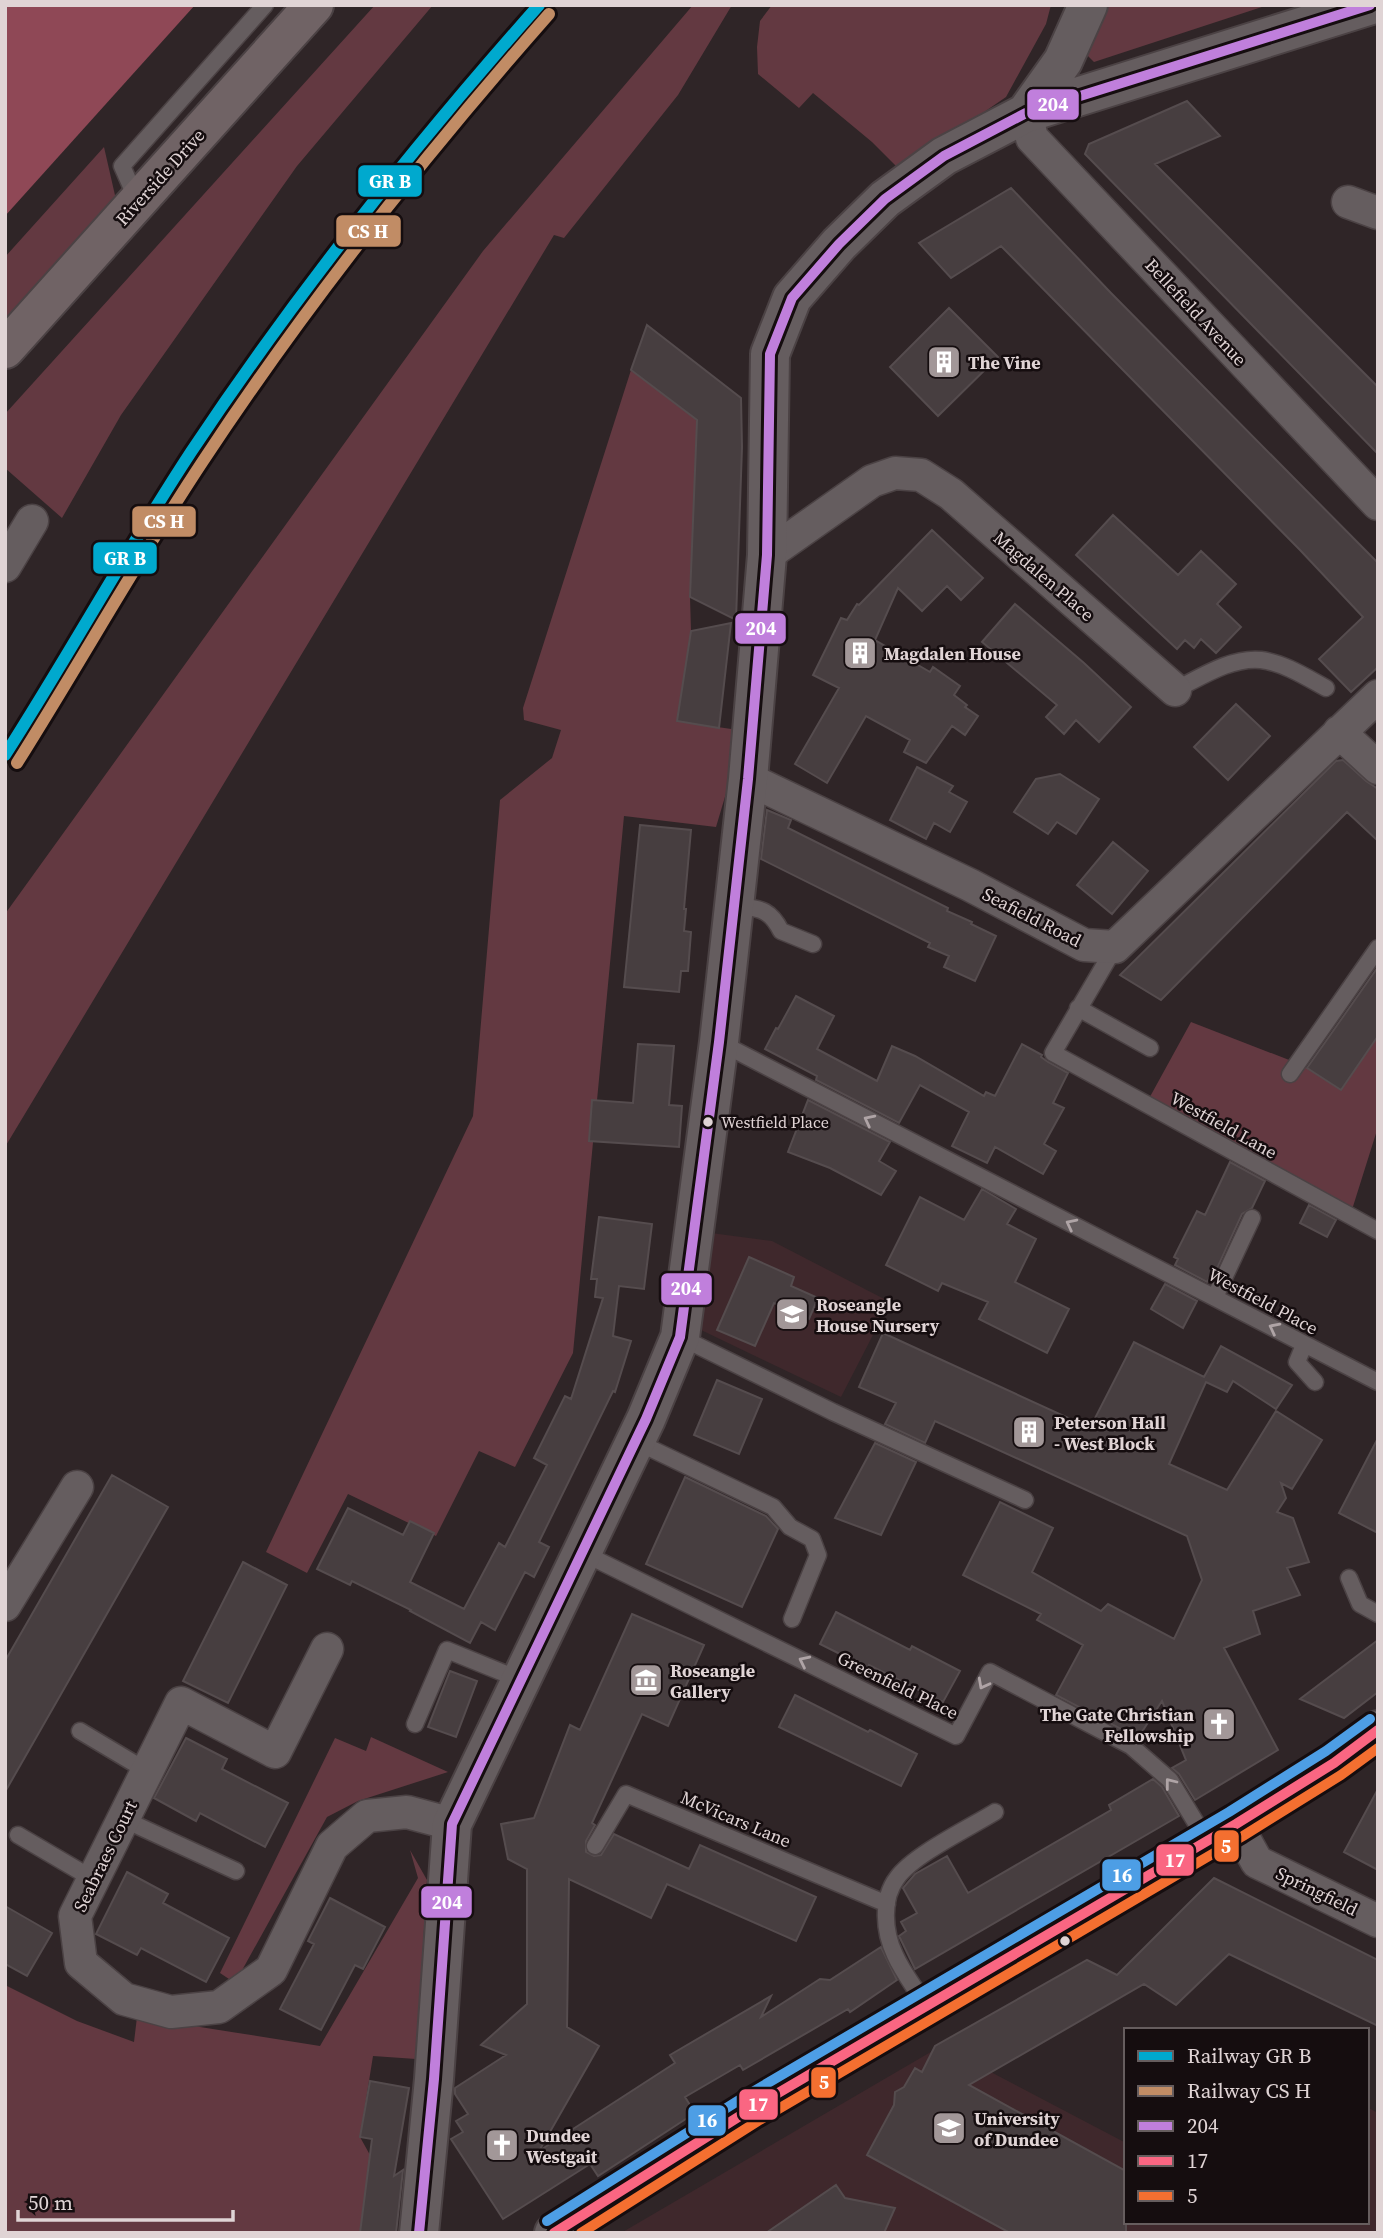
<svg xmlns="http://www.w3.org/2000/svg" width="1383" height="2238" font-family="'Source Serif 4',serif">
	<rect width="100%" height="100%" fill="#2f2527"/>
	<path fill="#3f282c" d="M711,1233L772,1241L890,1302L841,1397L701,1330L698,1327Z
		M941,2046L1126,2143V2222H1367V2107L1378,2113V2233H621Z"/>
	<path fill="#633941" d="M375,5H433L297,166L121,415L62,518L5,468V414Z
		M693,5H732L678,95L564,238L554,235L5,1147V914L483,251Z
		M772,5H1051L1046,24L1006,97L900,170L872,142L813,93L799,108L758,74L757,47L760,21Z
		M1099,5H1268L1094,62L1084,52Z
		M104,147L117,204L5,325V257Z
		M631,370L691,413L698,423L690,597L691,631L677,721L738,730L733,770L716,827L624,816L573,1353L515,1467L479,1451L436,1536L348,1494L307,1573L266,1552L473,1116L500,800L552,758L561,730L524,720L523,708Z
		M1191,1022L1302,1065L1341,1090L1378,1036V1127L1350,1216L1146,1104Z
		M371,1737L448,1772L358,1801L327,1817L235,1983L220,1973L335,1738L366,1751Z
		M410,1850L427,1880L416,2059L373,2056L360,2137L370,2155L360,2233H5V1985L77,2021L134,2042L137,2017L320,2046L418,1878Z"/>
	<path fill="#8f4856" d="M5,5H195L5,216Z"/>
	<path fill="#473e40" stroke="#554c4e" stroke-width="2" d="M1187,101L1220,136L1155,164L1378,387V454L1085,154L1089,144Z
		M1011,188L1111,293L1378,563V667L1351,692L1319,659L1363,617L1300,550L1001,246L951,278L919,243Z
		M949,308L998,357L938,416L890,367Z
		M647,325L741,398L742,447L736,620L690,597L697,420L631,370Z
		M1113,515L1178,575L1201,551L1236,584L1217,604L1241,627L1216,653L1201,639L1194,648L1185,640L1177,649L1076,555Z
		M932,530L983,578L961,600L947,586L922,611L898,588L875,640L930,672L933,667L960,686L954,695L967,705L965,707L978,716L965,735L952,726L926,763L904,752L910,740L866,716L827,783L795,764L839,688L813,675L841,618L847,620L857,604L859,605Z
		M1015,604L1084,663L1131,707L1099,742L1076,720L1064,734L1046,717L1057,705L982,642Z
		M731,623L719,728L677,721L691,631Z
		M1236,704L1270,736L1228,780L1194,747Z
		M1343,760L1366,781L1378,789V841L1347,812L1161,1000L1120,975L1328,769L1336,761Z
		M917,767L953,786L949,792L967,802L950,832L934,823L926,839L890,820Z
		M1060,774L1099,799L1076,834L1057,822L1048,834L1014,812L1036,779Z
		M767,810L791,820L788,828L948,908L947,911L972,922L971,924L996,936L975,981L944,967L949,956L928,947L930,943L761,859Z
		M640,825L691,830L684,909H686L684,931L691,932L688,971H681L679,992L624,987Z
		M1113,842L1148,871L1112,914L1077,885Z
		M1378,967V1036L1341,1090L1307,1068Z
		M796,996L834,1016L817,1049L877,1081L892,1046L915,1056L984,1096L986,1092L995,1096L1022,1044L1042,1055L1041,1057L1048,1062L1068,1073L1053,1103L1064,1108L1044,1144L1056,1151L1043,1174L995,1147L987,1163L952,1146L969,1112L920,1085L899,1123L816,1080L817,1076L765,1049L776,1028L778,1029Z
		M638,1044L674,1046L669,1105L682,1106L679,1147L589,1141L592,1100L633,1103Z
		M808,1100L890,1142L879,1161L896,1171L881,1195L830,1168L788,1152Z
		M1230,1162L1265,1181L1252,1208L1242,1214L1213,1277L1211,1276L1207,1282L1175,1265L1178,1259L1174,1257L1197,1211L1205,1215Z
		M982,1189L1016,1209L1007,1224L1036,1239L1015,1282L1069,1309L1047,1353L979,1319L988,1302L942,1283L938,1291L886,1265L920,1197L964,1220Z
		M1309,1205L1336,1220L1327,1237L1300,1223Z
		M599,1217L652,1224L644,1289L619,1286L613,1336L631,1341L615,1392L613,1391L539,1542L549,1547L534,1577L525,1572L495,1630L481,1622L470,1643L410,1611L411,1610L352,1581L350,1585L317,1569L348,1508L403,1535L410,1521L434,1533L410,1582L464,1609L499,1543L505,1547L547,1465L534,1458L565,1396L571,1399L603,1298L595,1297L597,1279H591Z
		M749,1257L794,1277L791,1286L818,1298L809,1319L774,1303L755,1346L717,1330Z
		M1165,1284L1197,1301L1183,1328L1151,1309Z
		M883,1333L1090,1428L1134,1342L1204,1377L1221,1346L1292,1385L1276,1409L1233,1381L1227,1392L1206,1382L1169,1464L1227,1490L1276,1411L1322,1440L1292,1489L1281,1483L1286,1498L1277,1512L1293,1518L1309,1562L1287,1568L1300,1595L1253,1611L1260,1634L1224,1648L1278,1750L1195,1800L1179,1774L1172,1768L1186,1760L1162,1701L1138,1738L1056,1695L1083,1645L1037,1620L1041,1614L963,1575L1000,1502L1053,1528L1032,1572L1101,1611L1108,1604L1174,1639L1202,1580L1187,1536L935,1421L925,1443L885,1424L896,1403L859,1387Z
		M717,1380L762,1399L739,1454L694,1435Z
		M1378,1438V1533L1339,1513Z
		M875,1443L916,1462L881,1535L835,1518Z
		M112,1475L168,1507L5,1792V1661Z
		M685,1477L766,1516L778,1529L742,1607L646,1564Z
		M243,1562L287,1585L228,1703L183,1681Z
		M836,1612L910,1650L912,1646L960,1671L943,1702L869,1665L868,1668L820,1644Z
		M632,1614L704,1645L668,1726L642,1714L592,1823L595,1825L586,1841V1852L594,1856L601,1855L614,1834L689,1869L700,1845L816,1897L796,1941L667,1884L651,1918L569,1879L567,2027L599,2046L539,2151L675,2063L670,2055L771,1996L761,2017L820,1979L830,1980L881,1947L897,1980L850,2012L848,2009L743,2070L740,2065L685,2097L695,2113L598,2176L590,2164L503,2219L451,2139L463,2132L456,2121L468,2114L455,2094V2088L506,2055L481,2045L527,2004V1869L508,1859L501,1824L534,1818L570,1725L580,1730Z
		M1378,1640V1692L1344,1718L1300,1699Z
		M450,1671L477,1681L456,1737L428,1727Z
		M795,1695L868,1732L870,1730L917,1754L901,1786L779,1727Z
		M186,1738L227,1759L222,1769L288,1803L265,1847L200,1813L196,1821L154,1798Z
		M1153,1779L1162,1787L1179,1816L915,1969L899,1936L906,1931L901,1922L917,1913L903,1888L915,1874L947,1856L968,1893L1111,1810L1109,1805Z
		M1378,1789V1870L1344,1852Z
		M127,1872L168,1894L163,1903L229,1938L206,1982L141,1948L137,1955L96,1934Z
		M1214,1878L1378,1960V2026L1229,1954L1176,2005L1144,1984L969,2085L1126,2171V2233H1010L867,2155L894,2105L895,2092L904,2087L915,2068L922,2072L935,2046L1087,1960L1117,1975Z
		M330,1898L385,1927L363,1969L355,1965L321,2030L280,2009L314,1944L308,1941Z
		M5,1906L52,1933L27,1976L5,1964Z
		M370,2081L409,2088L394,2176L403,2170L396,2233H360L372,2139L360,2137Z
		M836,2185L845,2198L895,2208L884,2233H766Z"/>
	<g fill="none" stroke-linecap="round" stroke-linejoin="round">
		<g stroke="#4b4244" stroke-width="19">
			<path id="lane" d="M137,200L122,166L265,5
				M1175,690C1201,677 1231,657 1261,660C1284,663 1306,677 1326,688
				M734,905C758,909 769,907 781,931L813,944
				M1115,947L1053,1053L1378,1231
				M1078,1008L1150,1048
				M719,1042L1378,1382
				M1290,1074L1378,948
				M1215,1297L1252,1218
				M680,1337L833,1412L1025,1500
				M1304,1345L1297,1362L1315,1382
				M635,1441L773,1507L790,1527L812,1539L818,1555L792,1619
				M581,1552L956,1736L990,1672L1131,1746L1170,1780L1207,1841
				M1349,1578L1360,1604L1378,1614
				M415,1724L447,1650L521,1680
				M80,1731L147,1771
				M123,1819L236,1871
				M18,1835L93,1879
				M595,1846L626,1794L887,1904
				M926,2006C916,1989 903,1973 895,1955C884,1932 881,1899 897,1878C913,1855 969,1828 995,1812"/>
		</g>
		<g stroke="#4b4244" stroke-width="35">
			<path id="street" d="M1026,113L1032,138L1378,504
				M1348,202L1378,213
				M767,555L872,481L895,473L921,475L951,494L1175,690
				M5,566L32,521
				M1339,732L1378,768
				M748,779L970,885L1084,945L1115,947L1378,696
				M5,1605L77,1487
				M327,1649L275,1752L181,1703L75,1916L81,1963L124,1999L171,2012L219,2007L271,1970L332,1846L367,1816L407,1812L452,1824
				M1236,1824L1257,1862L1378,1921"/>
		</g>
		<g stroke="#4b4244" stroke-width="42">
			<path id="secondary" d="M1026,113L1063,61L1088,5
				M419,2233L434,2079L452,1824L646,1419L680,1337L719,1042L748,779L767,555L770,354L792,298L839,244L885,199L944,156L1026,113L1371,5
				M554,2233L751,2109L1236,1824L1334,1763L1378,1730"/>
		</g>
		<g stroke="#4b4244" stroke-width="42">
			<path id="primary" d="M5,349L314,5"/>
		</g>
		<use href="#lane" stroke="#655d5f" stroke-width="16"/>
		<use href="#street" stroke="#655d5f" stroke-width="32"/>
		<use href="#secondary" stroke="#655d5f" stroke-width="38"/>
		<use href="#primary" stroke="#706365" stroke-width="38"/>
		<g stroke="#150d0f" stroke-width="16">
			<path id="bus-1" d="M419,2233L434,2079L452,1824L646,1419L680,1337L719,1042L748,779L767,555L770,354L792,298L839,244L885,199L944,156L1026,113L1370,5"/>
		</g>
		<g stroke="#150d0f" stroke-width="16">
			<path id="bus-2" d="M554,2233L751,2109L1236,1824L1334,1763L1378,1730"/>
		</g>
		<g stroke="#150d0f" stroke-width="16">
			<path id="bus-3" d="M581,2233L758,2121L1243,1836L1341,1775L1378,1748"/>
		</g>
		<g stroke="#150d0f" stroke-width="16">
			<path id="bus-4" d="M547,2221L744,2097L1229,1812L1326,1751L1370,1719"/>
		</g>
		<use href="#bus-1" stroke="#c07fdc" stroke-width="10"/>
		<use href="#bus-2" stroke="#fa6682" stroke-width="10"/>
		<use href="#bus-3" stroke="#f46f30" stroke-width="10"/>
		<use href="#bus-4" stroke="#4d9ee5" stroke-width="10"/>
		<g stroke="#150d0f" stroke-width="18">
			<path id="rail-1" d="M5,755C69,655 126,551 191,452C296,294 413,147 539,5"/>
		</g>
		<g stroke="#150d0f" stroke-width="18">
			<path id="rail-2" d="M17,763C80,663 138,559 203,461C307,303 424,156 549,14"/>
		</g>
		<use href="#rail-1" stroke="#00a9ce" stroke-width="12"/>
		<use href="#rail-2" stroke="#c18c65" stroke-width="12"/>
	</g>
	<defs><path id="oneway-chevron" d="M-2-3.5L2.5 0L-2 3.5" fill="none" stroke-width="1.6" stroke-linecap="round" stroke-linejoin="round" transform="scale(1.75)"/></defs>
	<g stroke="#afa4a6">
		<use href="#oneway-chevron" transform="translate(869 1120) rotate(-153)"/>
		<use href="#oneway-chevron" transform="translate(1071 1224) rotate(-153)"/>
		<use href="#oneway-chevron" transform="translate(1274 1328) rotate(-153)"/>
		<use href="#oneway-chevron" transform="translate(804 1661) rotate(-154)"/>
		<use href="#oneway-chevron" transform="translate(983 1684) rotate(118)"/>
		<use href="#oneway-chevron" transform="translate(1170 1783) rotate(-128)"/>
	</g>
	<defs>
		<g id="building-square" transform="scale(1.75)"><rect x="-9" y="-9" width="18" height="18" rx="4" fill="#a29798" stroke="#150d0f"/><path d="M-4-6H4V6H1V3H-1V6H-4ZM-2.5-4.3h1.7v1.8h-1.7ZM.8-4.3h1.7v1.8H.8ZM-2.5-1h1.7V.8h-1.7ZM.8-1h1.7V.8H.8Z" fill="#fff"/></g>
		<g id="school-square" transform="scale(1.75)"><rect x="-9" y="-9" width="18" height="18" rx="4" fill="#a29798" stroke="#150d0f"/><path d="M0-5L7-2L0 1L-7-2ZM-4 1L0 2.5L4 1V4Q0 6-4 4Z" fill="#fff"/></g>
		<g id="museum-square" transform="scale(1.75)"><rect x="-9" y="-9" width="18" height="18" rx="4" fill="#a29798" stroke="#150d0f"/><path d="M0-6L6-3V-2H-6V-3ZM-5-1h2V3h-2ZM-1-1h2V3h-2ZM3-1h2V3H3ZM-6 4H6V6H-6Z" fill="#fff"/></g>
		<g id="church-square" transform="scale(1.75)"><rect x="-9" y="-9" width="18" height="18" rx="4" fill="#a29798" stroke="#150d0f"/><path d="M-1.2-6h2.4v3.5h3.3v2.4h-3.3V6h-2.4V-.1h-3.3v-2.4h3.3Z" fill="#fff"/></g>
		<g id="university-square" transform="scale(1.75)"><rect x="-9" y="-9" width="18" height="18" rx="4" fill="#a29798" stroke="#150d0f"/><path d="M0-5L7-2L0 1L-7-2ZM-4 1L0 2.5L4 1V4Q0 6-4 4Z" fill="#fff"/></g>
	</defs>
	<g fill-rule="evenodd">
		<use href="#building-square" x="944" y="362"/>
		<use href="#building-square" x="860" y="653"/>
		<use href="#school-square" x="792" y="1314"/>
		<use href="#building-square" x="1029" y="1432"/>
		<use href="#museum-square" x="646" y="1680"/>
		<use href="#church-square" x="1219" y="1724"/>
		<use href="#university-square" x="949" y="2128"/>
		<use href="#church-square" x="502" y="2145"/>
	</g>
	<g fill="#e0d4d5" stroke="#150d0f" stroke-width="2.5">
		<circle cx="708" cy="1122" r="6"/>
		<circle cx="1065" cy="1941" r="6"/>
	</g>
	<g text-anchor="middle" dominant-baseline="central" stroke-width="5" stroke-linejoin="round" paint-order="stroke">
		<g font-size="16" fill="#e0d4d5" stroke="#150d0f" text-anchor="start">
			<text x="721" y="1122">Westfield Place</text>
		</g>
		<g font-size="18" fill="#e0d4d5" stroke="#150d0f">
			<text transform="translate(160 177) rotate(-48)">Riverside Drive</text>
			<text transform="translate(1196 312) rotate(47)">Bellefield Avenue</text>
			<text transform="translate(1044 576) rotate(41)">Magdalen Place</text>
			<text transform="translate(1032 917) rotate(27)">Seafield Road</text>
			<text transform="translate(1224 1125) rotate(29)">Westfield Lane</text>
			<text transform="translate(1263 1301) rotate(28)">Westfield Place</text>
			<text transform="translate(898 1685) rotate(26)">Greenfield Place</text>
			<text transform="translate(736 1819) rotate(23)">McVicars Lane</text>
			<text transform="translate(105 1856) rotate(-64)">Seabraes Court</text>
			<text transform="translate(1317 1891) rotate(26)">Springfield</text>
		</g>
		<g font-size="18" font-weight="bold" fill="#e0d4d5" stroke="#150d0f" text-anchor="start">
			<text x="968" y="362">The Vine</text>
			<text x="884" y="653">Magdalen House</text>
			<text x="816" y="1304">Roseangle<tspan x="816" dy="21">House Nursery</tspan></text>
			<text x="1054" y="1422">Peterson Hall<tspan x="1054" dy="21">- West Block</tspan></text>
			<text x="670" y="1670">Roseangle<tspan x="670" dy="21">Gallery</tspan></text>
			<text x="1194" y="1714" text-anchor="end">The Gate Christian<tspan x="1194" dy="21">Fellowship</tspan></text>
			<text x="974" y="2118">University<tspan x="974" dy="21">of Dundee</tspan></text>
			<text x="526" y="2135">Dundee<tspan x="526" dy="21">Westgait</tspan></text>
		</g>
	</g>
	<g stroke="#150d0f" stroke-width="2.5">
		<rect x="1026" y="88" width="54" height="33" rx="7" fill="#c07fdc"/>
		<rect x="357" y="164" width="66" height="34" rx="7" fill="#00a9ce"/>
		<rect x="335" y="214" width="67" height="34" rx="7" fill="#c18c65"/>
		<rect x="131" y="505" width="66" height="33" rx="7" fill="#c18c65"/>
		<rect x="92" y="541" width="66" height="34" rx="7" fill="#00a9ce"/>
		<rect x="734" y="612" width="53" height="33" rx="7" fill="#c07fdc"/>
		<rect x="660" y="1272" width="53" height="34" rx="7" fill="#c07fdc"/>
		<rect x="1213" y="1829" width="27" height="34" rx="7" fill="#f46f30"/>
		<rect x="1155" y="1843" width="40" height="34" rx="7" fill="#fa6682"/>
		<rect x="1101" y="1858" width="41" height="34" rx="7" fill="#4d9ee5"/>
		<rect x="420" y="1885" width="53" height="34" rx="7" fill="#c07fdc"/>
		<rect x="810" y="2066" width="27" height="33" rx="7" fill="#f46f30"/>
		<rect x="738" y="2088" width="41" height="33" rx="7" fill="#fa6682"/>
		<rect x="687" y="2104" width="40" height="33" rx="7" fill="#4d9ee5"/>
	</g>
	<g font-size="19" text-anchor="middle" font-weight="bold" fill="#fff">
		<text x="1053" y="111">204</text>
		<text x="390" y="188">GR B</text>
		<text x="368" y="238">CS H</text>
		<text x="164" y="528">CS H</text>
		<text x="125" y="565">GR B</text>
		<text x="761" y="635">204</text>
		<text x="686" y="1295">204</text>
		<text x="1226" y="1853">5</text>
		<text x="1175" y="1867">17</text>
		<text x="1122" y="1882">16</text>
		<text x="447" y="1909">204</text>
		<text x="824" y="2089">5</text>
		<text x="758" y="2111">17</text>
		<text x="707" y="2127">16</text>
	</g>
	<rect width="1383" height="2238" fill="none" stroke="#e0d4d5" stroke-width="14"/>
	<rect x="1124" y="2028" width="245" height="196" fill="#150d0f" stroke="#665d5e" stroke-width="2"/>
	<rect x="1138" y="2051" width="35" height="10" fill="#00a9ce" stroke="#665d5e" stroke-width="2"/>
	<text x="1187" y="2063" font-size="21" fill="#e0d4d5">Railway GR B</text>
	<rect x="1138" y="2086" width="35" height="10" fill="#c18c65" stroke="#665d5e" stroke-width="2"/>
	<text x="1187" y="2098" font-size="21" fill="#e0d4d5">Railway CS H</text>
	<rect x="1138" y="2121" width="35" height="10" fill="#c07fdc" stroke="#665d5e" stroke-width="2"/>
	<text x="1187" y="2133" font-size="21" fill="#e0d4d5">204</text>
	<rect x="1138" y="2156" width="35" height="10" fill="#fa6682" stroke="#665d5e" stroke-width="2"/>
	<text x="1187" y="2168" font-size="21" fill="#e0d4d5">17</text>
	<rect x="1138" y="2191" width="35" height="10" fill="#f46f30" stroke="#665d5e" stroke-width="2"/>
	<text x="1187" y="2203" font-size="21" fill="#e0d4d5">5</text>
	<path d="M18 2210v10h215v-10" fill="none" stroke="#e0d4d5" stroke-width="3.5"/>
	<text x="28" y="2210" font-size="21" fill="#e0d4d5" stroke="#150d0f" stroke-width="5" paint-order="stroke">50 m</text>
</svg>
